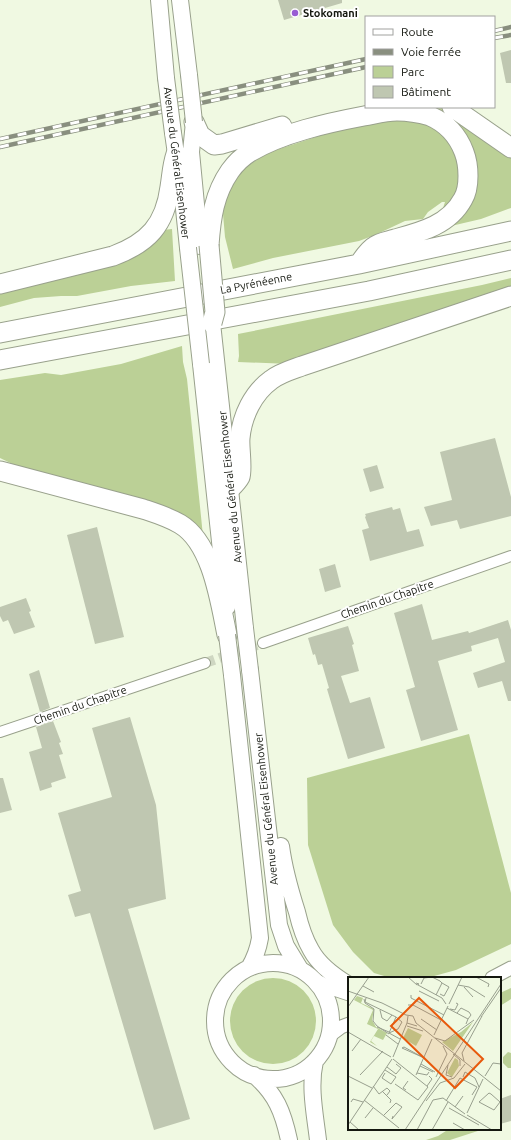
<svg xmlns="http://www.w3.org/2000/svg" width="511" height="1140" font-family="Ubuntu,sans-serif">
	<rect width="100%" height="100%" fill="#f0f9e2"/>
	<path fill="#bbd096" d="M426,107H442L447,109L511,152V208L481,219L451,226L477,171L475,153L465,135Z
		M404,120L427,122L440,129L461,159L459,190L444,210L443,208L445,202H442L428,212L423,219L405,221L375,235L359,241L273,258L233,269L225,237L223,214L225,194L245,167L270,152L337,130L381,122Z
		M172,229L175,281L131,286L77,296H61L34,298L0,307V292L163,230Z
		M511,278V288L290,364L238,362L239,356L238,334L482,285Z
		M182,346L183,362L187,379L203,536L27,471L0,458V380L45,373L61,375L121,364Z
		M469,734L511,893V944L456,970L427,978H391L374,973L353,952L333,925L308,845L307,778Z
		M230 1021a43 43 0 1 1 86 0a43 43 0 1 1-86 0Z
		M511,988V999L500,1006V993Z
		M508,1052L511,1053V1068H508L503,1063V1057Z
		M449,1129H484L450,1140H426L438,1136Z"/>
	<path fill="#bfc7b1" d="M278,0H342V3L284,20Z
		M511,50V83H506L500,53Z
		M495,438L511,497V516L460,529L457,520L431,526L424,507L452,500L440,452Z
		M377,465L384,488L370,492L363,469Z
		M392,507L393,510L400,508L407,532L419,529L424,546L370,561L362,530L369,528L365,517L366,516L365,514Z
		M97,527L124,637L95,644L67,535Z
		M335,564L341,587L325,592L319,569Z
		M26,598L31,611L29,612L35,627L14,634L8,620L3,622L0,616V607Z
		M422,604L432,640L468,631L469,633L508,620L511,630V701H508L502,681L478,688L473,673L505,662L498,638L471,646L472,651L438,661L458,730L421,741L406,690L415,687L394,613Z
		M348,626L354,644L352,645L359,671L341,676L350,703L370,697L385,748L348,759L327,689L329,688L322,664L318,665L315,654L313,655L308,638Z
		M39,670L50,708L40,712L29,674Z
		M130,717L156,805L166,899L128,909L190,1119L154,1130L90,913L75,917L68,895L81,891L58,813L112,797L92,728Z
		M53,721L61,742L59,743L63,754L59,755L66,778L51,783L52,787L40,791L29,752L42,748L36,727Z
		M0,778H3L12,810L0,813Z
		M511,1095V1121L500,1124V1099Z"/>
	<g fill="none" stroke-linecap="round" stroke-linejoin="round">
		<path stroke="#cfd7c2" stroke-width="10" stroke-dasharray="10 5" stroke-linecap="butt" d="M205,663L263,643"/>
		<g stroke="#99a18c" stroke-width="12">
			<path id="minor" d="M263,643L511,556
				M0,732L205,663"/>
		</g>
		<g stroke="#99a18c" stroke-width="15">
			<path id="tertiary" d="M492,978L511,968
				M313,979L331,988L349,994
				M329,1036L341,1027L349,1024"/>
		</g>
		<g stroke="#99a18c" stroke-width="18">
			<path id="primary" d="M159,0L166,78
				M180,0L189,75
				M194,122L191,152L200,246
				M173,133L176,154L180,170L188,248
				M212,323L245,628
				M201,364L227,607
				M250,670L279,925L286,946L300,969
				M232,675L260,938C258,950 255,958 249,968
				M281,846C284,869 290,890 297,912C300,925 304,938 311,950C319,965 334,976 349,985
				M215 1021a58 58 0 1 1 116 0a58 58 0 1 1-116 0Z
				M315,1061C309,1087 315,1114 318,1140
				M254,1075C276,1094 283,1112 289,1140"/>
		</g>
		<g stroke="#99a18c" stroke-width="21">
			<path id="motorway" d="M452,107L511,148
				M194,122L200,135L214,145L222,144L282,126
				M209,245C211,218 214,194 230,171C235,164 242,157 250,152C282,133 327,123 364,116C375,114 386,111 397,111C408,111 420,113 430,116C446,123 458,136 464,152C469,165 470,187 463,199C449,225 421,232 395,239C389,241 380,242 375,246C369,249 363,258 359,264
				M0,284L113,256C148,243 165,225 170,187C172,175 172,166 176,154
				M0,333L359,264L511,231
				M0,360L369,291L511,260
				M0,471L143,509C155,513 168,517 180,524C212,543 220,601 227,635
				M230,489C233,486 238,481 240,477C243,470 239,447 240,438C242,416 253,393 271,380C280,373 291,370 302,366L511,296"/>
		</g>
		<use href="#minor" stroke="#fff" stroke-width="10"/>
		<use href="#tertiary" stroke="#fff" stroke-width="13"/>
		<use href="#primary" stroke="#fff" stroke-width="16"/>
		<use href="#motorway" stroke="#fff" stroke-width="19"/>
		<g stroke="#898f7f" stroke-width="4.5">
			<path id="rail" d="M494,31L511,27
				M494,38L511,35
				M0,139L366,59
				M0,147L366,67"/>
		</g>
		<use href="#rail" stroke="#fff" stroke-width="3" stroke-dasharray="9" stroke-linecap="butt"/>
		<g stroke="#99a18c" stroke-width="18" stroke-linecap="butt">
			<path id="primary-bridge" d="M189,75L194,122
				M166,78L173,133
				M188,248L201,364
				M245,628L250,670
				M227,635L232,675"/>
		</g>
		<g stroke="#99a18c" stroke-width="21" stroke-linecap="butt">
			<path id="motorway-bridge" d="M209,245L215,312L212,323"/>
		</g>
		<use href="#primary-bridge" stroke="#fff" stroke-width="16"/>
		<use href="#motorway-bridge" stroke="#fff" stroke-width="19"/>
	</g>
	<circle fill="#985cd3" stroke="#fff" stroke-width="1.5" cx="295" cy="13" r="4"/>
	<g text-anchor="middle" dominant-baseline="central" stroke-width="4" stroke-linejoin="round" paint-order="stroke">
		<g font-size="11" font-weight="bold" fill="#14170f" stroke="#fff" text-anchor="start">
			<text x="303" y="13">Stokomani</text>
		</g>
		<g font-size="11" fill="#14170f" stroke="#fff">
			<text transform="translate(177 163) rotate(83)">Avenue du Général Eisenhower</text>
			<text transform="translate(256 283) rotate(-11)">La Pyrénéenne</text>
			<text transform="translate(230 487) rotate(-96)">Avenue du Général Eisenhower</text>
			<text transform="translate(387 599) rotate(-19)">Chemin du Chapitre</text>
			<text transform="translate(80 705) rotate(-19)">Chemin du Chapitre</text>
			<text transform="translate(266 809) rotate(-96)">Avenue du Général Eisenhower</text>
		</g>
	</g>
	<g transform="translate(348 977)">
		<rect width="153" height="153" fill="#f0f9e2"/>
		<path d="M9,19L15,21L13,26L26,32L24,43L28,50L39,56L35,63L26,59L23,64L29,69L22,65L30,52L19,47L25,33L6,23ZM125,45L105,74L94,65L113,55ZM60,51L74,58L68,69L55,61ZM107,81L110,83L111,89L104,100L99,96Z" fill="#bbd096"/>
		<path fill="none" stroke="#989f8e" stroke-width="1" d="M60,0L69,8L71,7L68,6M128,0L141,7L140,10M73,7L76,1L84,0L92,4L94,6L88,18M70,8L94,21L98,27M110,8L121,10L137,20M15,9L26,15M116,10L125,20M0,14L34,26L58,38L65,39L68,46L153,114M71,14L91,24M92,17L96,19L101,10L94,6M63,18V21L96,38M18,21L17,25L48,40L41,56L52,62M16,22L17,26L26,32L25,44L29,49L41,57M101,27L114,0M60,28H65L93,43M0,30L21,0M99,31L120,42L118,47M102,32L107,33L110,27L108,26M32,33L34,41L39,44L44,38M109,36L113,31L121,35L123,38L120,42M60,39L59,46L69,49M133,40L153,11M73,42L89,53M59,49L75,54M29,50L41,55M0,55L43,80M41,56L50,52L54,45L48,40M38,58L50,67M86,58L100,29M87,61L97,64L126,43M54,71L56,70L76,81M54,71L74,80M4,74L13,62M105,77L112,83V89M45,80L59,46M45,82L80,110L70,123L47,107M116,84L114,76L134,39M73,87L87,95M100,88L98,98L104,100M72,89L85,95M39,90L48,97L53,91L48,87M37,93L48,100L43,107L34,101L37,96M69,96L79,98L81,95M12,98L35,74M68,98L84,62M0,99L24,111M137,99L145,86L153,87M88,100L99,77L95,69M115,100L117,95L127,101L131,110M25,109L31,117L39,111L42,114L39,118M79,109L84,102L81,99M58,113L55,111L60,104M34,114L43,123L42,126M16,123L51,151M78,124L92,106L106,101L117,87M98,124L112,101L129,110L124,118M3,125L5,122L15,125M152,125L146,133L131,125L141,116L143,117L152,125H153M107,130L115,119M101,131L131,148M119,136L135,102M36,138L48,126L54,130L44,142L45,139M119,138L144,153M17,141L25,131M2,145L11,153M105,146L117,153M0,148L44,82M57,153L153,7M69,153L85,123L95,121L117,137M84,153L100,125"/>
		<path fill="#e8590c" fill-opacity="0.15" stroke="#e8590c" stroke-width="2" d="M71,21L135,82L107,111L43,49Z"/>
		<rect width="153" height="153" fill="none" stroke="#14170f" stroke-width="2"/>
	</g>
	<rect x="365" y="16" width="130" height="92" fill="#ffffff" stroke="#a1a29f"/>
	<rect x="373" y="29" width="20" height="6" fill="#ffffff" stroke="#a1a29f"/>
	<text x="401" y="36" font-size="12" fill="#14170f">Route</text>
	<rect x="373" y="49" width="20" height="6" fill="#898f7f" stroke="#a1a29f"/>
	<text x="401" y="56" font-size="12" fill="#14170f">Voie ferrée</text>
	<rect x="373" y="66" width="20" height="12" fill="#bbd096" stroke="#a1a29f"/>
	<text x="401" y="76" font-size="12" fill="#14170f">Parc</text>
	<rect x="373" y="86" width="20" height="12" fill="#bfc7b1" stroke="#a1a29f"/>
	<text x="401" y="96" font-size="12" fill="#14170f">Bâtiment</text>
</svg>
